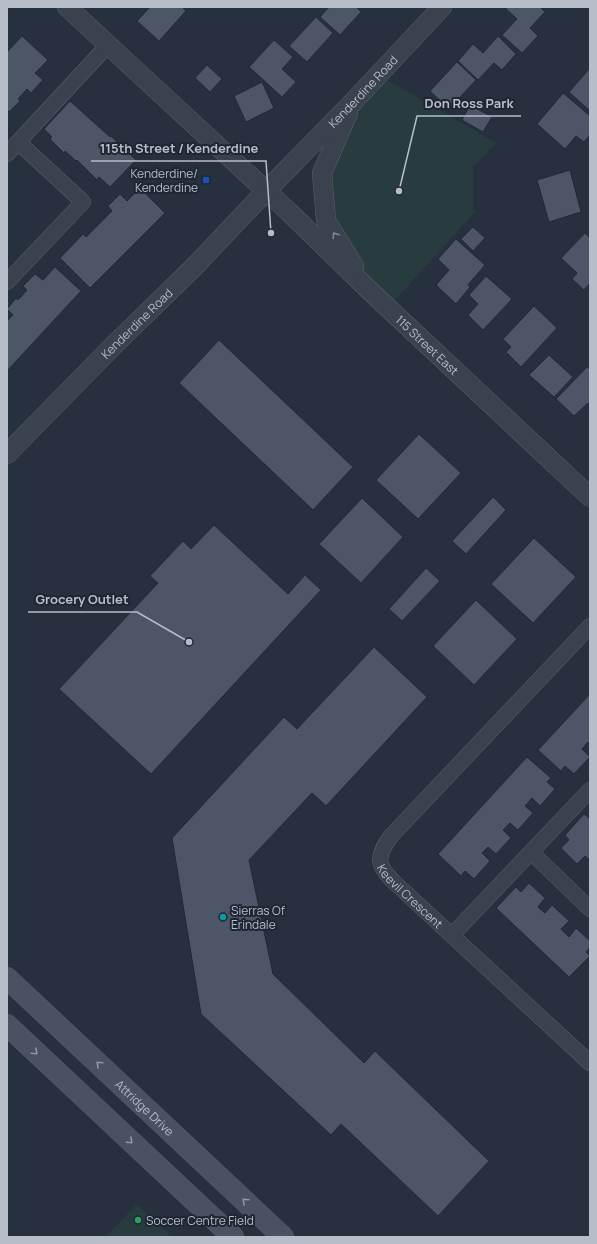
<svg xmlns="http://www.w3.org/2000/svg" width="597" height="1244" font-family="Manrope,sans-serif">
	<rect width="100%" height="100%" fill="#26303f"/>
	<path fill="#283c40" d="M379,75L496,143L473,168V208L475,212L388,308L326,221L322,173L352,103Z
		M137,1204L172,1237H105Z"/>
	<path fill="#4d5667" stroke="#212936" d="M150,7H182L186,11L159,41L137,21Z
		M329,7H356L361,12L340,35L320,17Z
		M507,7H540L545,12L530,28L538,36L522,53L502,35L517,19L506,9Z
		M316,17L333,33L307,62L289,46Z
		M22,36L48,60L35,73L43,80L31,93L27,89L18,99L20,101L9,112L7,109V52Z
		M498,36L516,54L502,70L494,63L478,80L458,61L473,44L483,53Z
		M274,40L293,57L282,69L296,82L282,97L249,67Z
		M457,62L476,80L449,109L430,91Z
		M207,65L222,79L210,92L195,78Z
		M590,68V111L569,92Z
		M262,82L274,108L246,122L234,96Z
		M563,93L590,116V135L584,142L576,136L565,149L537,124Z
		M70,101L110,137L111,136L136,160L110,187L99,177L97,180L77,160L76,161L65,151L64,153L50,139L52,137L44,129Z
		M470,105L492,117L483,132L462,120Z
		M570,170L581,212L549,222L537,180Z
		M140,188L165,213L90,288L60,258L83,234L86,237L112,211L108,206L120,194L127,201Z
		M473,227L485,238L473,251L461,239Z
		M585,233L590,238V283L584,290L572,279L577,273L561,258Z
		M456,239L485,265L468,285L470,287L456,304L436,285L449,270L438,259Z
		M55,267L81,291L7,371V321L13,315L7,309L16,298L18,300L27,290L23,286L35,274L43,280Z
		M486,276L512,299L483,330L468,315L478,304L469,295Z
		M534,306L557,328L521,367L506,352L511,347L503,339Z
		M219,340L353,467L313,510L179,383Z
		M549,355L573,377L554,397L529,375Z
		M587,367L590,369V405L588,403L574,416L556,399Z
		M419,434L461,473L418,519L376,480Z
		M493,497L506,510L466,554L452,541Z
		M362,498L403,537L361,583L319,544Z
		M214,525L288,594L305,575L321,590L151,774L59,689L158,583L150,576L183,541L191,549Z
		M534,538L576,577L533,623L491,584Z
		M426,568L440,581L402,621L389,609Z
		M476,600L517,639L474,685L433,646Z
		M374,647L427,697L326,806L312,793L249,860L273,974L364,1063L375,1051L489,1161L438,1216L341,1124L331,1135L201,1014L172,838L284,717L297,729Z
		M590,694V744L588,742L582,749L590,757L574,774L565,766L561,771L538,750Z
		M527,757L551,778L547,782L555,789L540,806L532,798L525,806L533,813L518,830L510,823L503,830L511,838L496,854L488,847L482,853L490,861L474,879L465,871L461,876L438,854Z
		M584,814L590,819V860L585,856L577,864L561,848L569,840L565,835Z
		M529,883L545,898L538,907L545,913L552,905L569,921L561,929L569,937L576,928L590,941V947L586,952L590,956L569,977L496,908L516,887L521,892Z"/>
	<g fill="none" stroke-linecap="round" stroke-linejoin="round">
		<g stroke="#58606c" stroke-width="16">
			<g id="minor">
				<path d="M7,154L108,45"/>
				<path d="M7,282L83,202L18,142"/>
				<path id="s1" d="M590,626L391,836C376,857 376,865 395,883L590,1063"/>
				<path d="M531,852L590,909"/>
				<path d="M452,935L590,790"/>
			</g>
		</g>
		<g stroke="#58606c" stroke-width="20">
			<g id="tertiary">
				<path id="s2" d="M67,7L289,212L370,291L590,497"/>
				<path d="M348,113L322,173L326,221L354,266"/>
				<path id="s3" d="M7,454L113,346L194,267L266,191L352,103L442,7"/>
			</g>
		</g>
		<g stroke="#58606c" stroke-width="22">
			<g id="secondary">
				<path id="s4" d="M7,978L283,1237"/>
				<path d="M7,1025L233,1237"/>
			</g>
		</g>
		<use href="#minor" stroke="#3a424f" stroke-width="15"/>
		<use href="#tertiary" stroke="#3a424f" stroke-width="19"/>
		<use href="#secondary" stroke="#495162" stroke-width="21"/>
	</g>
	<defs><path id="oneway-chevron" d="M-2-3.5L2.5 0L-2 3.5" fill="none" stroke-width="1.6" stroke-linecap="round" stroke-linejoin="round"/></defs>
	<use stroke="#7f8692" href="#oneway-chevron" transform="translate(335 235) rotate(-122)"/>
	<g stroke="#9097a5">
		<use href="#oneway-chevron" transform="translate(35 1052) rotate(43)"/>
		<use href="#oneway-chevron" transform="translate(99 1064) rotate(-137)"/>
		<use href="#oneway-chevron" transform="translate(130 1141) rotate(43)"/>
		<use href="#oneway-chevron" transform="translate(245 1201) rotate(-137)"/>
	</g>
	<rect fill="#1a4fb4" stroke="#1f2734" stroke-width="1.5" x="202" y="176" width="8" height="8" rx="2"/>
	<circle fill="#0f9aa8" stroke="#1f2734" stroke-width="1.5" cx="223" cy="917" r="4"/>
	<circle fill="#2e9e5b" stroke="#1f2734" stroke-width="1.5" cx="138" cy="1220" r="4"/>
	<g text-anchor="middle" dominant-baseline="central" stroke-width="4" stroke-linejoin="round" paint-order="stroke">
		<g font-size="12" fill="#b7bdc9" stroke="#1f2734">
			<text stroke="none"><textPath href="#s3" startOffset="508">Kenderdine Road</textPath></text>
			<text stroke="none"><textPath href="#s3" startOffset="184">Kenderdine Road</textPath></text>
			<text stroke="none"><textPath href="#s2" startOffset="494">115 Street East</textPath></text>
			<text stroke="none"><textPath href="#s1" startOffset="364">Keevil Crescent</textPath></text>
			<text stroke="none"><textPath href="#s4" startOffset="189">Attridge Drive</textPath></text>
		</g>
		<g font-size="12" fill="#b7bdc9" stroke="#1f2734" text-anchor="start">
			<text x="198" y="173" text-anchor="end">Kenderdine/<tspan x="198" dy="14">Kenderdine</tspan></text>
			<text x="231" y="910">Sierras Of<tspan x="231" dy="14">Erindale</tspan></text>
			<text x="146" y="1220">Soccer Centre Field</text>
		</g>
	</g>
	<path fill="none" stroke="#b7bdc9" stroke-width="1.5" d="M399 191L417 116H521M271 233L266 161H91M189 642L137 612H28"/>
	<g fill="#b7bdc9" stroke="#1f2734" stroke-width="1.5">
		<circle cx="399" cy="191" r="4"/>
		<circle cx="271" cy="233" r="4"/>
		<circle cx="189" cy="642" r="4"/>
	</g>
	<g font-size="13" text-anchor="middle" font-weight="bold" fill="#b7bdc9" stroke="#1f2734" stroke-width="4" stroke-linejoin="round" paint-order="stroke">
		<text x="469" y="108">Don Ross Park</text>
		<text x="179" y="153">115th Street / Kenderdine</text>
		<text x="82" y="604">Grocery Outlet</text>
	</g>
	<rect width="597" height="1244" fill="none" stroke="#b7bdc9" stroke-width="16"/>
</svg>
